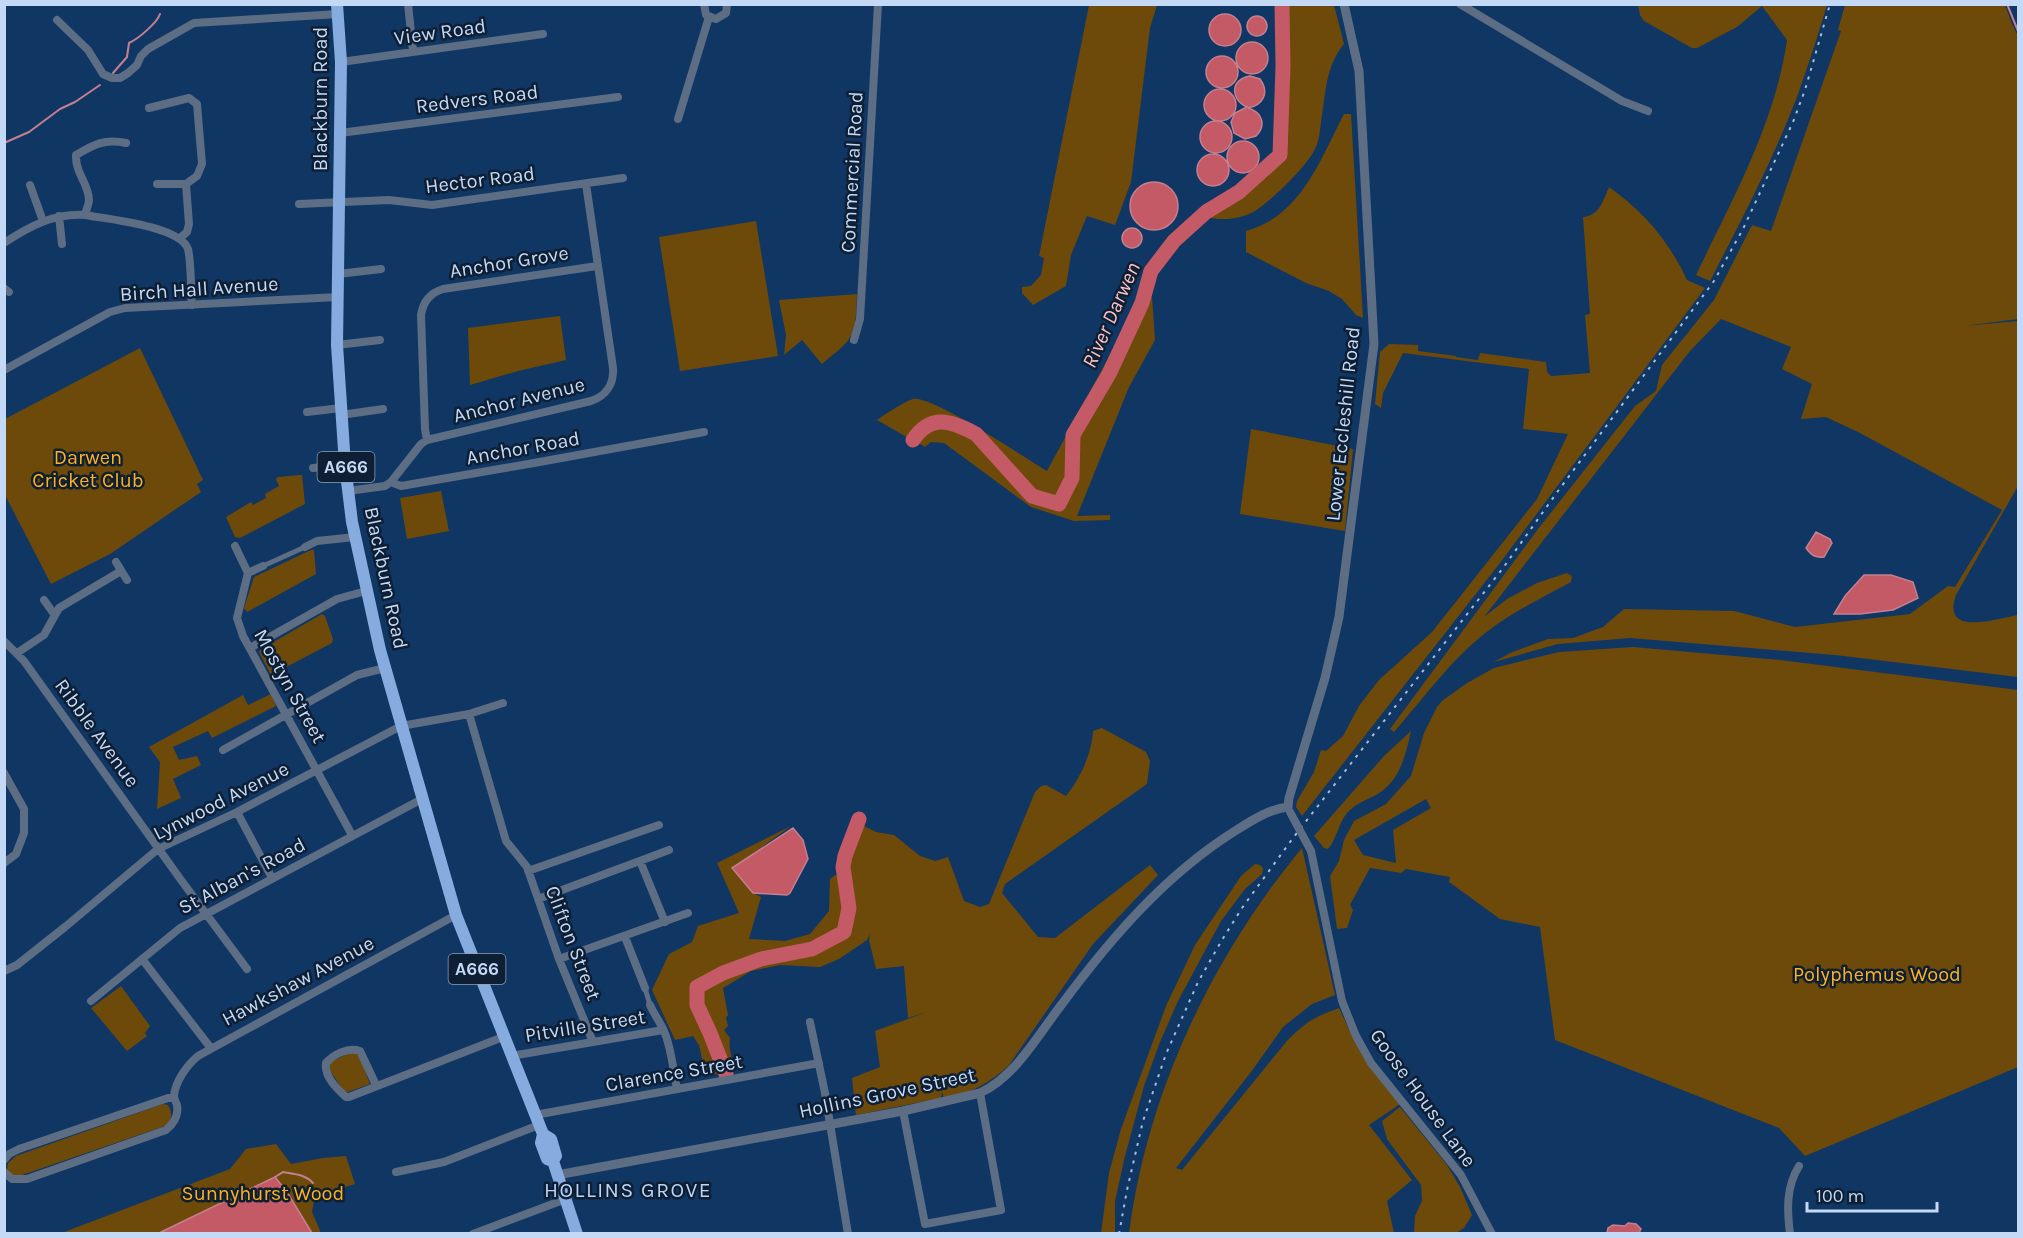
<svg xmlns="http://www.w3.org/2000/svg" width="2023" height="1238" font-family="Karla,sans-serif">
	<rect width="100%" height="100%" fill="#103664"/>
	<path fill="#6d4a09" fill-rule="evenodd" d="M1089,5H1157L1150,28L1131,182L1115,225L1087,216L1071,255L1066,286L1033,305L1022,293V287L1031,286L1041,275L1044,258L1039,256Z
		M1286,5H1334L1344,44C1325,67 1326,93 1321,122C1320,131 1319,141 1315,149C1307,166 1274,198 1258,209C1245,219 1219,222 1205,216L1241,195L1284,156L1289,63Z
		M1638,5H1827C1818,35 1808,66 1797,97C1773,160 1741,221 1710,281L1696,275C1732,200 1775,124 1787,40L1762,6L1737,27L1697,48H1692L1644,21L1640,15Z
		M1845,5H2005L2012,24L2018,36V319L1964,326L2018,321V486L1956,595C1941,637 1996,619 2018,615V677L1835,655L1630,638L1558,644L1494,662L1510,653L1548,639L1573,638L1603,627L1624,609L1734,611L1795,627L1910,614L1948,586L1955,587L2002,510L1860,433L1826,417L1801,419L1812,384L1782,369L1791,347L1721,319L1690,351L1484,617L1507,599L1537,583L1567,573L1572,576L1571,582C1543,597 1513,612 1488,631C1452,658 1424,698 1394,732L1390,729L1538,529L1635,406L1656,391L1662,365L1714,300L1752,225L1771,231L1841,31L1838,30Z
		M1344,114H1351L1363,318L1356,315L1342,299L1329,291L1306,283L1246,252V231C1301,216 1320,160 1344,114Z
		M1609,187C1644,212 1669,241 1687,280L1705,288L1500,563L1302,816L1296,807L1297,801L1314,772L1321,750L1326,751L1343,736L1359,706L1379,680L1432,632L1537,499L1568,434L1523,429L1529,369L1403,353L1383,393L1381,408L1375,404L1380,352L1389,344L1418,345V351L1456,356V357L1478,360L1480,353L1546,362L1547,372L1551,376L1590,373L1585,315L1590,314L1583,217C1599,216 1603,201 1609,187Z
		M756,221L778,356L680,371L659,237Z
		M857,294C855,338 856,336 822,364L802,340L784,355L786,335L779,300Z
		M1152,296L1155,340L1129,387L1077,516L1110,515V520L1074,521L1031,507L944,443L931,442L925,447L917,442C924,436 931,429 940,427C973,421 1006,481 1029,498C1037,504 1051,507 1060,510L1076,479L1077,435Z
		M560,316L566,360L518,371L470,385L468,328Z
		M1126,325L1106,369L1070,434L1068,477L1057,500L1034,493L978,433L963,425L951,420H933L918,428L910,439L877,420C886,414 903,402 913,399C932,395 1025,458 1047,471Z
		M140,348L203,480L197,484L201,492L110,554L51,584L5,495V419Z
		M1251,429L1353,449L1345,531L1240,514Z
		M300,475H302L305,504L240,538L235,537L226,517L251,502L253,505L266,498L265,494L279,486L276,479L278,477Z
		M441,491L449,531L407,539L400,498Z
		M311,550H314L316,574L247,612L244,608L254,577Z
		M322,614L325,616L333,639L332,643L271,675L259,652L260,650Z
		M1633,647L1780,660L2018,690V1067L1805,1156L1779,1128L1555,1040L1540,927L1500,919L1449,882L1450,877L1406,869L1401,873L1370,868L1350,905L1353,910L1347,928L1337,929L1330,876L1339,861L1344,840L1354,821L1386,804L1411,776L1424,733L1437,707L1442,701L1467,683L1494,668L1559,652ZM1426,799L1431,808L1393,830L1396,863L1363,855L1354,840Z
		M271,694L276,706L212,738L208,731L173,747L179,760L197,756L201,765L173,779L181,798L157,809L160,762L149,747L243,695L248,705Z
		M1102,728L1146,752L1150,761L1147,784L1005,884L1002,893L1038,937L1055,938L1150,865L1158,875L1093,944L1009,1065C989,1084 970,1093 944,1099L942,1091L941,1098L856,1115L852,1078L880,1067L875,1031L927,1012L908,1018L904,966L876,969L869,940L870,934L867,940L839,959L820,967L780,965L751,971L723,988L728,1015L726,1018L728,1026L724,1030L730,1038C728,1050 733,1059 735,1071L729,1072L710,1026L699,1005L700,988L725,975L763,962L813,953L846,933C856,904 849,897 848,869C847,853 854,838 860,824L876,832L894,835L920,856L935,861L948,857L964,901L980,907L989,904L1035,792L1041,786L1046,785L1066,796C1080,779 1092,753 1093,731Z
		M1411,731C1405,757 1400,781 1376,795C1366,800 1355,804 1348,812C1338,823 1337,839 1328,849L1324,848L1314,836L1384,756Z
		M791,826L733,868L753,893L761,897L749,939L785,941L810,934L829,911L830,879L835,875L840,876C840,890 845,913 838,926C825,949 780,949 758,956C735,963 715,974 696,986L695,1006L723,1073L706,1076L699,1045L693,1036L675,1040L652,990L669,954L692,942L698,926L739,913L717,863Z
		M1302,848L1335,995L1312,1004L1283,1027L1251,1072L1176,1168L1182,1170L1286,1042C1306,1022 1312,1018 1339,1008C1355,1045 1375,1072 1400,1104L1369,1125L1412,1180L1387,1201L1394,1233L1129,1234C1147,1093 1212,957 1302,848Z
		M1255,864L1260,865L1263,868L1262,874L1245,889L1221,921L1178,1001L1160,1042L1144,1086L1125,1156L1115,1201V1233H1101L1109,1173L1121,1129L1166,1006L1195,945L1241,876Z
		M121,986L150,1026L145,1033L147,1036L127,1051L91,1008Z
		M351,1052L357,1054L360,1058L370,1084L345,1093L329,1069V1063Z
		M163,1104L168,1105C173,1113 172,1120 165,1126L19,1176H11L7,1169L8,1163L16,1156Z
		M1400,1107L1447,1165L1460,1187L1472,1215L1464,1228L1456,1233H1414L1415,1216L1422,1201L1421,1185L1387,1139L1382,1121Z
		M276,1144L291,1164L323,1158L346,1156L355,1184L315,1196L312,1212L321,1233L59,1234L230,1169L246,1149Z"/>
	<path fill="#c45a65" stroke="#c48090" stroke-width="1.5" d="M1209 30a16 16 0 1 1 32 0a16 16 0 1 1-32 0Z
		M1247 26a10 10 0 1 1 20 0a10 10 0 1 1-20 0Z
		M1236 58a16 16 0 1 1 32 0a16 16 0 1 1-32 0Z
		M1206 72a16 16 0 1 1 32 0a16 16 0 1 1-32 0Z
		M1250,76L1260,79C1270,93 1263,105 1248,108C1262,112 1267,125 1256,136L1245,139L1234,133L1231,122L1235,113L1247,107C1230,100 1230,79 1250,76Z
		M1204 105a16 16 0 1 1 32 0a16 16 0 1 1-32 0Z
		M1200 137a16 16 0 1 1 32 0a16 16 0 1 1-32 0Z
		M1227 157a16 16 0 1 1 32 0a16 16 0 1 1-32 0Z
		M1197 170a16 16 0 1 1 32 0a16 16 0 1 1-32 0Z
		M1130 206a24 24 0 1 1 48 0a24 24 0 1 1-48 0Z
		M1122 238a10 10 0 1 1 20 0a10 10 0 1 1-20 0Z
		M1816,532L1830,539L1832,543L1824,557C1815,558 1811,555 1806,548Z
		M1864,575H1891L1913,582L1918,598L1893,610L1860,614H1834L1845,596Z
		M793,828L803,840L808,859L790,893L787,895L753,893L732,868Z
		M275,1177L287,1192L312,1233H159Z
		M1628,1223L1636,1224L1641,1229L1639,1233H1607L1608,1228L1613,1225L1625,1226Z"/>
	<g fill="none" stroke-linecap="round" stroke-linejoin="round">
		<path stroke="#c48090" stroke-width="2" d="M2007,4L2018,31
			M113,73L127,57L129,43C138,39 157,23 160,14
			M4,143L29,132L60,109L75,102L100,85
			M275,1177L283,1172C294,1174 305,1174 313,1183"/>
		<path stroke="#c45a65" stroke-width="15" d="M913,440C931,413 952,421 976,434L1032,496L1059,504L1072,478L1073,435L1109,374L1142,303L1151,271L1174,241L1206,212L1239,192L1280,155L1283,66L1282,4
			M726,1074L710,1033L697,1005V987L723,973L761,959L812,949L844,932L849,908L843,867L845,856L859,819"/>
		<path stroke="#5c6d84" stroke-width="5" d="M263,566L305,547
			M645,988L650,1005"/>
		<path stroke="#5c6d84" stroke-width="8" d="M408,4L413,51
			M704,4L706,15L716,19L726,13L727,4
			M1460,4L1622,101L1648,111
			M57,20L88,50L103,74L112,78H120L128,73L137,65L141,56L148,49L194,23L338,14
			M341,62L543,34
			M149,108L189,98L197,104L202,164L197,176L186,184L189,224L187,232L180,238
			M678,119L709,17
			M340,133L618,97
			M157,184H186
			M30,185L43,221
			M299,204L389,200L432,205L623,178
			M85,215C86,210 89,204 89,200C89,184 75,173 76,155C93,145 105,138 126,143
			M59,216L62,244
			M4,243C30,226 54,213 85,215C107,219 180,226 188,249C191,260 191,292 192,305
			M338,274L381,269
			M4,288L9,292
			M854,340L860,319L878,4
			M337,345L380,340
			M4,370L110,312L125,308L338,297
			M307,412L341,408
			M341,415L383,409
			M427,440L425,429L421,315C423,302 430,293 443,289L597,266
			M313,468L345,465
			M391,482L421,444L427,440L591,401C606,396 614,384 613,368L586,184
			M348,491L385,486L391,482L401,486L534,463L704,432
			M235,546L248,573L237,618L243,636L352,835
			M305,547L317,541L355,537
			M116,562L127,580
			M248,573L263,566
			M44,600L54,614
			M4,641L24,661L181,880L247,969
			M250,648L337,599L366,591
			M17,653L44,635L59,608L121,571
			M469,714L506,841L527,867L559,959L593,1042
			M223,750L357,675L385,668
			M4,773L24,809V833L16,854L4,863
			M237,812L272,878
			M1311,851L1342,1001L1356,1036L1371,1063L1461,1175L1492,1234
			M640,861L665,922
			M528,871L659,825
			M538,899L669,850
			M625,937L645,988
			M142,959L210,1047
			M559,959L688,913
			M4,971L17,965L65,927L158,849L237,812L401,726L469,714L503,703
			M91,1001L180,928L422,799
			M650,1005C654,1014 660,1022 664,1031C672,1049 673,1071 677,1089
			M810,1022L825,1093L848,1234
			M511,1056L663,1030
			M376,1085L360,1051C348,1047 334,1054 326,1063C324,1076 336,1088 346,1097H349L503,1037
			M903,1111L925,1224L1001,1210L980,1093
			M535,1115L819,1063
			M4,1160L9,1154L19,1149L174,1096
			M4,1172L12,1179H27L166,1130C173,1124 179,1115 177,1105C176,1102 174,1099 174,1096C175,1082 187,1065 198,1056L456,915
			M396,1172L444,1162L539,1125
			M473,1234L566,1199
			M1790,1234C1787,1210 1786,1187 1799,1166"/>
		<path stroke="#5c6d84" stroke-width="9" d="M557,1175L903,1111L980,1093C1016,1076 1038,1035 1062,1004C1111,938 1165,875 1235,831C1251,821 1269,809 1288,807L1289,798L1325,678L1339,617L1374,344L1359,71L1344,4"/>
		<path stroke="#86acdf" stroke-width="12" d="M337,4L341,62L337,345L345,465L352,522L380,650L456,915L543,1134L541,1143L547,1159L553,1161
			M543,1134L551,1139L556,1156L553,1161L577,1234"/>
		<path stroke="#a5bedd" stroke-width="2" stroke-dasharray="3 6" stroke-linecap="butt" d="M1119,1234L1127,1190L1143,1121L1166,1054L1198,982L1222,940L1242,908L1293,838L1503,568L1558,491L1714,281L1743,229L1793,122L1805,90L1830,4"/>
		<path stroke="#5c6d84" stroke-width="8" d="M1290,812L1311,851"/>
	</g>
	<g text-anchor="middle" dominant-baseline="central" stroke-width="5" stroke-linejoin="round" paint-order="stroke">
		<g fill="#0e1e33" stroke="#8da1bb" stroke-width="1.5">
			<rect x="317.5" y="452" width="57" height="30" rx="4.5"/>
			<rect x="448.5" y="954" width="57" height="30" rx="4.5"/>
		</g>
		<g font-size="18" font-weight="bold" fill="#c3d9f5">
			<text x="346" y="467">A666</text>
			<text x="477" y="969">A666</text>
		</g>
		<g font-size="20" fill="#c3d9f5" stroke="#0e1e33">
			<text transform="translate(440 32) rotate(-8)">View Road</text>
			<text transform="translate(320 99) rotate(-90)">Blackburn Road</text>
			<text transform="translate(477 99) rotate(-7)">Redvers Road</text>
			<text transform="translate(852 172) rotate(-87)">Commercial Road</text>
			<text transform="translate(480 180) rotate(-7)">Hector Road</text>
			<text transform="translate(509 262) rotate(-9)">Anchor Grove</text>
			<text transform="translate(199 289) rotate(-4)">Birch Hall Avenue</text>
			<text transform="translate(519 400) rotate(-14)">Anchor Avenue</text>
			<text transform="translate(1343 424) rotate(-84)">Lower Eccleshill Road</text>
			<text transform="translate(523 448) rotate(-10)">Anchor Road</text>
			<text transform="translate(386 578) rotate(78)">Blackburn Road</text>
			<text transform="translate(290 686) rotate(61)">Mostyn Street</text>
			<text transform="translate(97 733) rotate(54)">Ribble Avenue</text>
			<text transform="translate(221 801) rotate(-27)">Lynwood Avenue</text>
			<text transform="translate(242 876) rotate(-28)">St Alban's Road</text>
			<text transform="translate(573 943) rotate(69)">Clifton Street</text>
			<text transform="translate(298 981) rotate(-28)">Hawkshaw Avenue</text>
			<text transform="translate(585 1026) rotate(-9)">Pitville Street</text>
			<text transform="translate(674 1073) rotate(-10)">Clarence Street</text>
			<text transform="translate(887 1093) rotate(-12)">Hollins Grove Street</text>
			<text transform="translate(1423 1098) rotate(54)">Goose House Lane</text>
		</g>
		<g font-size="20" fill="#ffb11d" stroke="#0e1e33">
			<text x="88" y="457">Darwen<tspan x="88" dy="23">Cricket Club</tspan></text>
			<text x="1877" y="974">Polyphemus Wood</text>
			<text x="263" y="1193">Sunnyhurst Wood</text>
		</g>
		<g font-size="21" font-style="italic" fill="#fbc2c4" stroke="#0e1e33">
			<text transform="translate(1111 315) rotate(-66)">River Darwen</text>
		</g>
		<g font-size="21" letter-spacing="1.5" fill="#bbd4f7" stroke="#0e1e33">
			<text x="628" y="1190">HOLLINS GROVE</text>
		</g>
	</g>
	<rect width="2023" height="1238" fill="none" stroke="#c3d9f5" stroke-width="12"/>
	<path d="M1807 1202v9h130v-9" fill="none" stroke="#c3d9f5" stroke-width="3"/>
	<text x="1816" y="1202" font-size="18" fill="#c3d9f5" stroke="#0e1e33" stroke-width="4.5" paint-order="stroke">100 m</text>
</svg>
